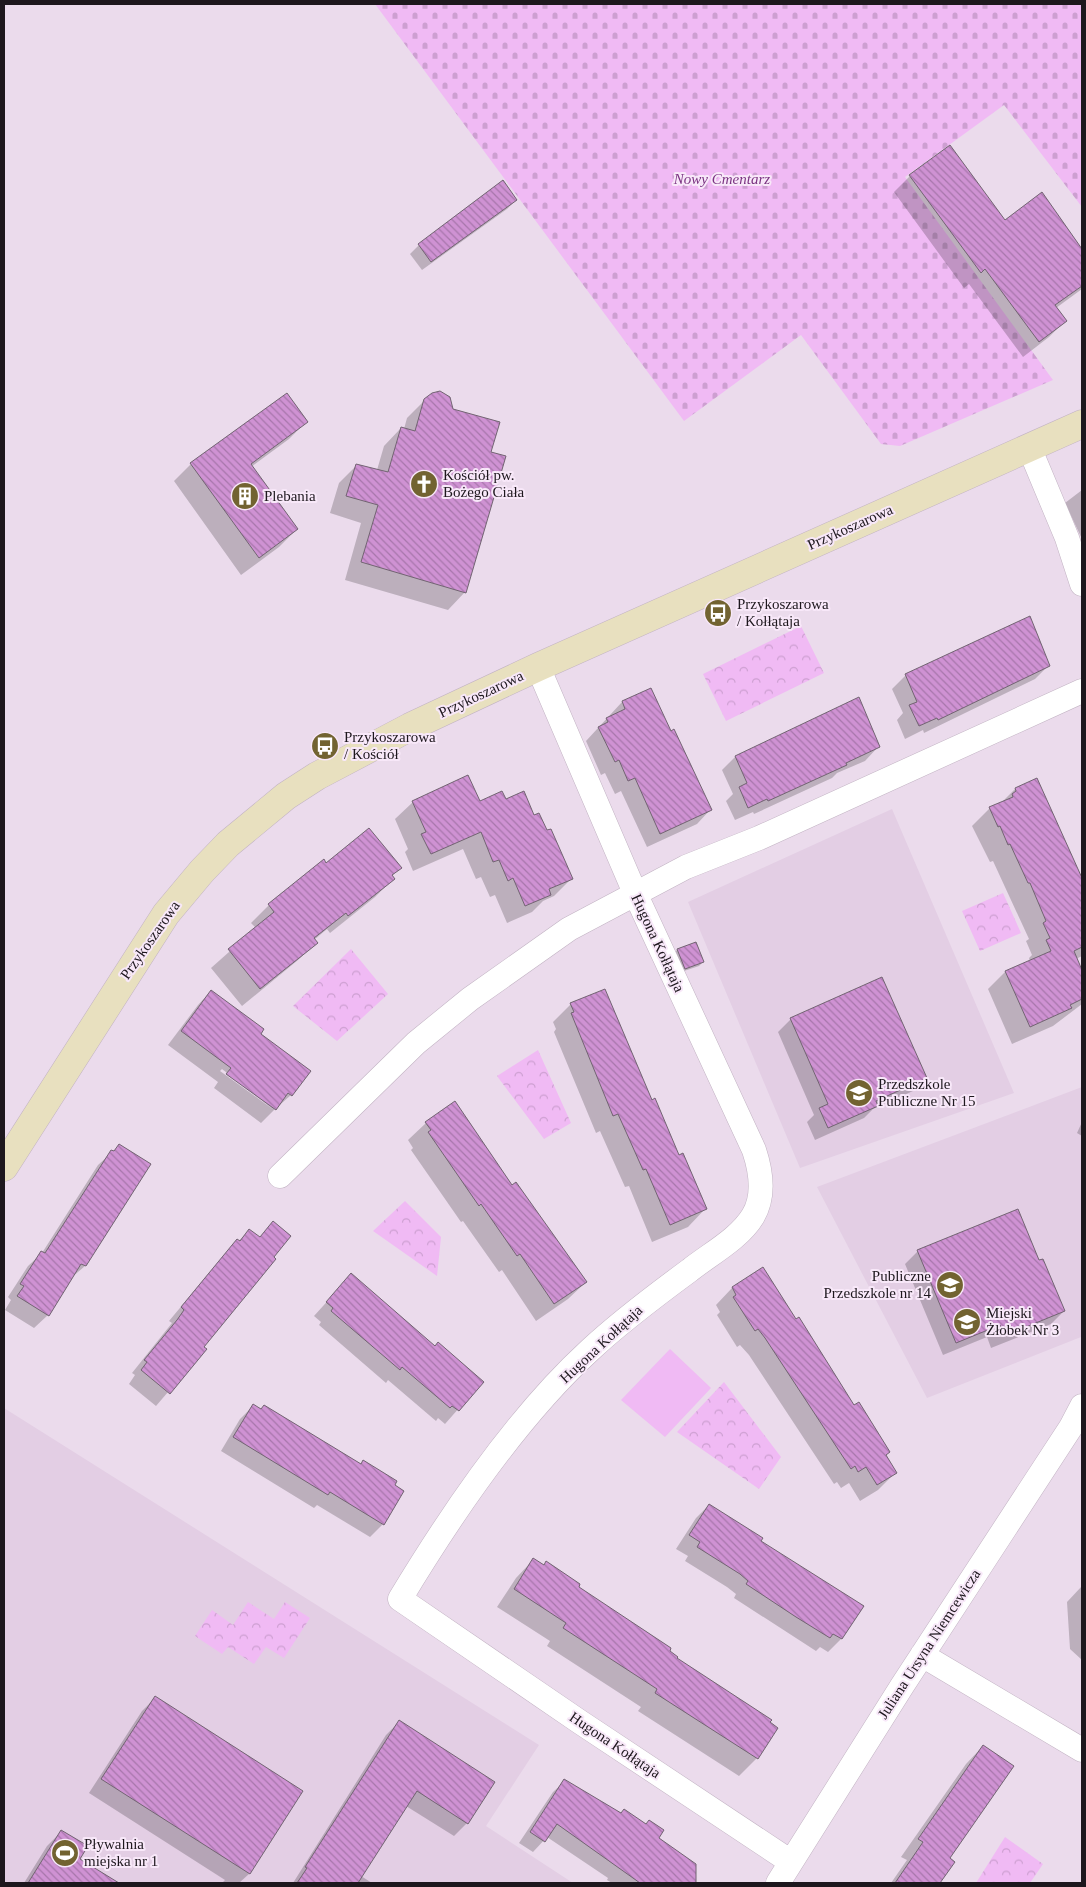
<svg xmlns="http://www.w3.org/2000/svg" width="1086" height="1887" font-family="'Times New Roman',serif">
	<defs>
		<pattern id="cemetery-stones" width="16" height="16" patternUnits="userSpaceOnUse" patternTransform="scale(1.25)"><rect width="16" height="16" fill="#f0baf4"/><path d="M2 7V4a2 2 0 0 1 4 0v3zM10 15v-3a2 2 0 0 1 4 0v3z" fill="#cd9fd1"/></pattern>
		<pattern id="park-crowns" width="20" height="18" patternUnits="userSpaceOnUse" patternTransform="scale(1.25)"><rect width="20" height="18" fill="#f0baf4"/><path d="M2 6a3 3 0 1 1 6 0M12 15a3 3 0 1 1 6 0" fill="none" stroke="#cd9fd1"/></pattern>
		<pattern id="building-back-hatch" width="6" height="6" patternUnits="userSpaceOnUse" patternTransform="scale(1.25)"><rect width="6" height="6" fill="#cf92d3"/><path d="M-1 5l2 2M0 0l6 6M5-1l2 2" fill="none" stroke="#a776ab"/></pattern>
	</defs>
	<rect width="100%" height="100%" fill="#ebdbec"/>
	<path fill="#e3cee4" d="M892,809L1014,1093L800,1168L688,902Z
		M1082,1087L1081,1337L927,1398L817,1187Z
		M4,1408L539,1745L486,1826L573,1883H4Z"/>
	<path fill="url(#cemetery-stones)" d="M375,4H1082V207L1004,105L905,177L1053,380L900,446L881,444L801,335L684,421Z"/>
	<path fill="url(#park-crowns)" d="M801,626L824,673L726,721L703,674Z
		M1003,893L1021,933L980,951L962,911Z
		M351,949L388,994L337,1041L293,1006Z
		M538,1050L571,1123L544,1139L497,1076Z
		M405,1201L441,1237L437,1276L373,1231Z
		M724,1382L781,1457L759,1489L677,1432Z
		M248,1602L274,1619L285,1602L310,1618L284,1658L266,1647L254,1664L228,1647L222,1654L195,1636L212,1610L233,1625Z
		M1005,1837L1043,1864L1030,1883H976Z"/>
	<path fill="#f0baf4" d="M670,1349L711,1388L665,1437L621,1400Z"/>
	<path fill="#0003" d="M910,176L1005,222L1053,212L1082,252V289L1056,308L1065,321L1049,337L1023,357L969,284L964,288L894,192Z
		M516,200L507,209L422,270L410,254L419,245Z
		M425,400L452,410L489,452L465,592L448,610L345,580L361,523L330,513L339,483L357,465L377,470L384,446L401,428L404,429L407,418Z
		M307,421L289,439L251,467L297,529L279,547L241,575L174,481L191,464Z
		M1082,490V539L1065,503Z
		M1048,666L1035,679L924,733L923,730L905,739L897,720L903,713L892,689L906,675Z
		M622,702L710,810L697,824L647,847L621,791L615,794L605,773L601,775L586,741Z
		M878,747L865,761L837,773L832,778L754,814L753,812L735,820L726,801L733,794L722,770L735,757Z
		M1037,779L1082,882V889L1079,892L1082,899V956L1076,959L1082,973V1004L1053,1026L1012,1044L988,989L1005,972L1030,961L1029,958L1032,955L1026,941L1029,939L993,861L990,862L972,826L990,808L1001,803L1015,789Z
		M505,801L534,817L571,879L554,896L543,901L532,912L507,923L495,895L490,897L481,877L476,879L463,849L413,871L405,852L408,849L395,819L413,802Z
		M323,861L326,864L400,868L391,877L393,879L375,897L330,933L327,929L314,940L316,943L298,960L242,1006L211,968L256,928L251,923L269,905Z
		M696,943L703,962L699,966L681,972L673,954L677,950Z
		M211,991L259,1034L309,1071L291,1095L274,1110L222,1069L220,1071L274,1110L261,1123L214,1088L218,1082L168,1045L198,1005Z
		M571,1004L651,1101L705,1209L688,1227L652,1242L629,1186L625,1187L600,1131L596,1133L554,1032L556,1029L553,1022Z
		M791,1019L926,1078L913,1091L873,1109L864,1118L815,1140L807,1122L814,1115L778,1032Z
		M1082,1122V1136L1077,1133Z
		M426,1123L512,1186L586,1282L568,1299L536,1321L502,1270L499,1272L463,1221L461,1222L411,1150L413,1148L408,1140Z
		M119,1146L149,1164L85,1266L71,1278L48,1315L34,1328L5,1310L11,1300L8,1297L28,1266L42,1253L98,1165Z
		M273,1223L202,1347L205,1349L156,1406L129,1384L135,1375L132,1373L172,1323L169,1321L225,1254L250,1230L259,1238Z
		M918,1251L1064,1311L1051,1324L991,1348L987,1337L943,1355L905,1264Z
		M763,1269L895,1473L878,1490L860,1501L849,1483L841,1488L837,1482L834,1484L749,1355L740,1345L737,1347L717,1315L720,1312L716,1305L732,1288Z
		M351,1275L434,1348L482,1382L445,1424L438,1418L436,1421L388,1380L386,1383L319,1325L321,1322L314,1316Z
		M253,1406L383,1524L370,1537L317,1505L314,1508L221,1451L240,1419Z
		M709,1505L759,1542L862,1606L841,1639L828,1652L820,1647L816,1651L734,1598L736,1594L727,1587L685,1561L688,1556L676,1549L696,1518Z
		M533,1560L543,1566L546,1563L676,1659L777,1728L757,1758L739,1776L638,1711L641,1707L547,1646L550,1641L497,1607L516,1578Z
		M1082,1586V1660L1070,1649L1067,1602Z
		M155,1698L301,1792L249,1874L239,1883H222L225,1880L89,1793L142,1711Z
		M399,1722L467,1823L454,1836L406,1806L361,1876L372,1883H293L386,1735Z
		M983,1746L948,1858L953,1862L939,1883H891L907,1860L901,1857L966,1764Z
		M565,1781L657,1839L696,1870L692,1883H650L643,1879L641,1881L645,1883H612L607,1880L608,1878L547,1837L533,1852L519,1843L553,1792Z
		M61,1832L78,1860L116,1883H24L47,1846Z"/>
	<path fill="url(#building-back-hatch)" stroke="#726472" d="M950,145L1005,220L1042,192L1082,249V286L1055,305L1067,321L1039,342L985,269L981,273L909,175Z
		M503,180L517,200L431,262L418,244Z
		M440,391L450,397L453,409L500,422L491,452L506,456L466,593L361,562L378,505L346,496L356,464L388,472L401,427L415,431L424,399L432,393Z
		M287,393L308,422L251,464L298,529L259,558L190,463Z
		M1030,616L1050,666L938,720L937,718L919,726L909,705L917,702L905,674Z
		M651,688L671,731L674,729L712,810L660,834L635,778L628,781L619,760L615,762L598,727L608,722L606,718L625,709L622,701Z
		M859,697L880,747L846,763L847,765L768,801L767,799L748,808L739,787L747,783L735,756Z
		M468,775L480,801L502,791L506,799L524,791L534,815L539,813L547,830L551,829L573,879L549,889L551,895L525,906L513,878L508,881L499,860L493,862L481,832L431,854L421,834L426,832L412,801Z
		M1037,778L1082,878V947L1074,951L1082,970V999L1070,1005L1072,1008L1030,1027L1005,971L1051,951L1046,940L1050,938L1043,923L1046,921L1030,883H1028L1010,844L1008,845L1000,826L998,827L989,807L1013,797L1012,794L1016,791L1015,788Z
		M369,828L402,868L392,875L395,879L348,916L346,913L314,938L318,943L260,989L228,949L274,912L268,904L324,859L326,863Z
		M696,942L704,962L685,969L677,949Z
		M882,977L927,1078L876,1101L878,1106L828,1128L819,1108L828,1104L790,1018Z
		M605,989L652,1100L655,1098L679,1155L683,1153L707,1209L670,1225L646,1169L643,1170L618,1114L613,1116L571,1013L574,1012L570,1003Z
		M211,990L264,1029L261,1034L311,1071L292,1096L288,1093L276,1110L226,1074L231,1068L181,1031Z
		M455,1101L512,1185L516,1182L587,1282L554,1304L520,1254L517,1256L481,1204L479,1206L428,1132L431,1130L425,1122Z
		M119,1144L151,1164L86,1266L81,1264L49,1316L17,1296L24,1286L20,1284L41,1251L45,1253L111,1150L114,1151Z
		M1018,1209L1039,1260L1043,1259L1065,1311L1004,1336L1000,1325L956,1343L917,1250Z
		M273,1221L291,1236L274,1257L276,1259L204,1347L207,1349L170,1394L141,1370L147,1362L144,1360L177,1320L184,1310L181,1307L237,1239L240,1241L249,1229L260,1237Z
		M763,1267L796,1319L799,1317L854,1405L859,1402L890,1452L886,1455L897,1473L877,1485L866,1467L858,1472L855,1466L851,1469L765,1338L758,1329L755,1331L733,1297L736,1295L732,1287Z
		M351,1273L435,1346L438,1342L484,1382L459,1411L452,1406L450,1408L402,1367L400,1370L331,1311L333,1308L326,1302Z
		M253,1404L261,1409L264,1405L361,1464L363,1460L397,1481L395,1485L404,1491L384,1525L330,1492L328,1495L233,1437Z
		M709,1504L763,1538L761,1541L864,1606L842,1639L833,1634L830,1638L796,1617L746,1584L748,1581L740,1574L697,1547L700,1542L689,1535Z
		M533,1558L544,1565L546,1561L580,1584L579,1587L671,1648L670,1651L678,1657L677,1658L772,1720L770,1722L778,1728L758,1759L655,1693L657,1689L563,1628L566,1623L514,1589Z
		M155,1696L303,1791L250,1874L101,1779Z
		M399,1720L495,1782L468,1824L417,1791L358,1883H297L307,1868L305,1867Z
		M983,1745L1014,1766L950,1858L955,1862L940,1883H895L923,1842L918,1839Z
		M564,1779L621,1813L624,1809L646,1824L649,1820L664,1830L659,1838L696,1864V1883H640L557,1824L545,1842L530,1832Z
		M61,1830L88,1846L80,1859L119,1883H28Z"/>
	<g fill="none" stroke-linecap="round" stroke-linejoin="round">
		<g stroke="#c2b3c3" stroke-width="25">
			<path id="street" d="M1029,447L1067,538L1082,584
				M538,667L635,893L754,1150C761,1171 765,1196 753,1216C739,1239 710,1254 690,1270C656,1295 621,1321 590,1350C519,1415 450,1516 400,1599L580,1722L791,1862
				M280,1176L416,1043L470,999L569,929L686,867L759,838L1082,691
				M922,1655L1082,1750
				M778,1883L902,1686L1071,1427L1082,1406"/>
		</g>
		<g stroke="#c2b3c3" stroke-width="29">
			<path id="secondary" d="M4,1167L166,914L202,871L228,844L286,796L317,776L410,727L538,667L1082,424"/>
		</g>
		<use href="#street" stroke="#fff" stroke-width="24"/>
		<use href="#secondary" stroke="#e8e0bf" stroke-width="28"/>
	</g>
	<defs>
		<g id="church-disc" transform="scale(1.4375)"><circle r="9.5" fill="#726331" stroke="#f8e8f9"/><path d="M-1.2-6h2.4v3.5h3.3v2.4h-3.3V6h-2.4V-.1h-3.3v-2.4h3.3Z" fill="#fff"/></g>
		<g id="building-disc" transform="scale(1.4375)"><circle r="9.5" fill="#726331" stroke="#f8e8f9"/><path d="M-4-6H4V6H1V3H-1V6H-4ZM-2.5-4.3h1.7v1.8h-1.7ZM.8-4.3h1.7v1.8H.8ZM-2.5-1h1.7V.8h-1.7ZM.8-1h1.7V.8H.8Z" fill="#fff"/></g>
		<g id="bus-disc" transform="scale(1.4375)"><circle r="9.5" fill="#726331" stroke="#f8e8f9"/><path d="M-5-6H5V4H4V6H2V4H-2V6H-4V4H-5ZM-3.5-4V0h7V-4ZM-3.5 1.2v1.5H-2V1.2ZM2 1.2v1.5H3.5V1.2Z" fill="#fff"/></g>
		<g id="school-disc" transform="scale(1.4375)"><circle r="9.5" fill="#726331" stroke="#f8e8f9"/><path d="M0-5L7-2L0 1L-7-2ZM-4 1L0 2.5L4 1V4Q0 6-4 4Z" fill="#fff"/></g>
		<g id="stadium-disc" transform="scale(1.4375)"><circle r="9.5" fill="#726331" stroke="#f8e8f9"/><path d="M0-5a6.5 5 0 1 0 0 10a6.5 5 0 1 0 0-10ZM-3.5-1.8h7v3.6h-7Z" fill="#fff"/></g>
	</defs>
	<g fill-rule="evenodd">
		<use href="#church-disc" x="424" y="484"/>
		<use href="#building-disc" x="245" y="496"/>
		<use href="#bus-disc" x="718" y="613"/>
		<use href="#bus-disc" x="325" y="746"/>
		<use href="#school-disc" x="859" y="1093"/>
		<use href="#school-disc" x="950" y="1285"/>
		<use href="#school-disc" x="967" y="1322"/>
		<use href="#stadium-disc" x="65" y="1853"/>
	</g>
	<g text-anchor="middle" dominant-baseline="central" stroke-width="4" stroke-linejoin="round" paint-order="stroke">
		<g font-size="15" font-style="italic" fill="#7b3382" stroke="#f8e8f9">
			<text x="722" y="179">Nowy Cmentarz</text>
		</g>
		<g font-size="15" fill="#1d171d" stroke="#f8e8f9" text-anchor="start">
			<text x="443" y="475">Kościół pw.<tspan x="443" dy="17">Bożego Ciała</tspan></text>
			<text x="264" y="496">Plebania</text>
			<text x="737" y="604">Przykoszarowa<tspan x="737" dy="17">/ Kołłątaja</tspan></text>
			<text x="344" y="737">Przykoszarowa<tspan x="344" dy="17">/ Kościół</tspan></text>
			<text x="878" y="1084">Przedszkole<tspan x="878" dy="17">Publiczne Nr 15</tspan></text>
			<text x="931" y="1276" text-anchor="end">Publiczne<tspan x="931" dy="17">Przedszkole nr 14</tspan></text>
			<text x="986" y="1313">Miejski<tspan x="986" dy="17">Żłobek Nr 3</tspan></text>
			<text x="84" y="1844">Pływalnia<tspan x="84" dy="17">miejska nr 1</tspan></text>
		</g>
		<g font-size="15" fill="#1d171d" stroke="#f8e8f9">
			<text transform="translate(850 527) rotate(-24)">Przykoszarowa</text>
			<text transform="translate(481 694) rotate(-25)">Przykoszarowa</text>
			<text transform="translate(150 940) rotate(-55)">Przykoszarowa</text>
			<text transform="translate(658 943) rotate(65)">Hugona Kołłątaja</text>
			<text transform="translate(601 1344) rotate(-43)">Hugona Kołłątaja</text>
			<text transform="translate(929 1644) rotate(-57)">Juliana Ursyna Niemcewicza</text>
			<text transform="translate(615 1745) rotate(34)">Hugona Kołłątaja</text>
		</g>
	</g>
	<rect width="1086" height="1887" fill="none" stroke="#1d171d" stroke-width="10"/>
</svg>
